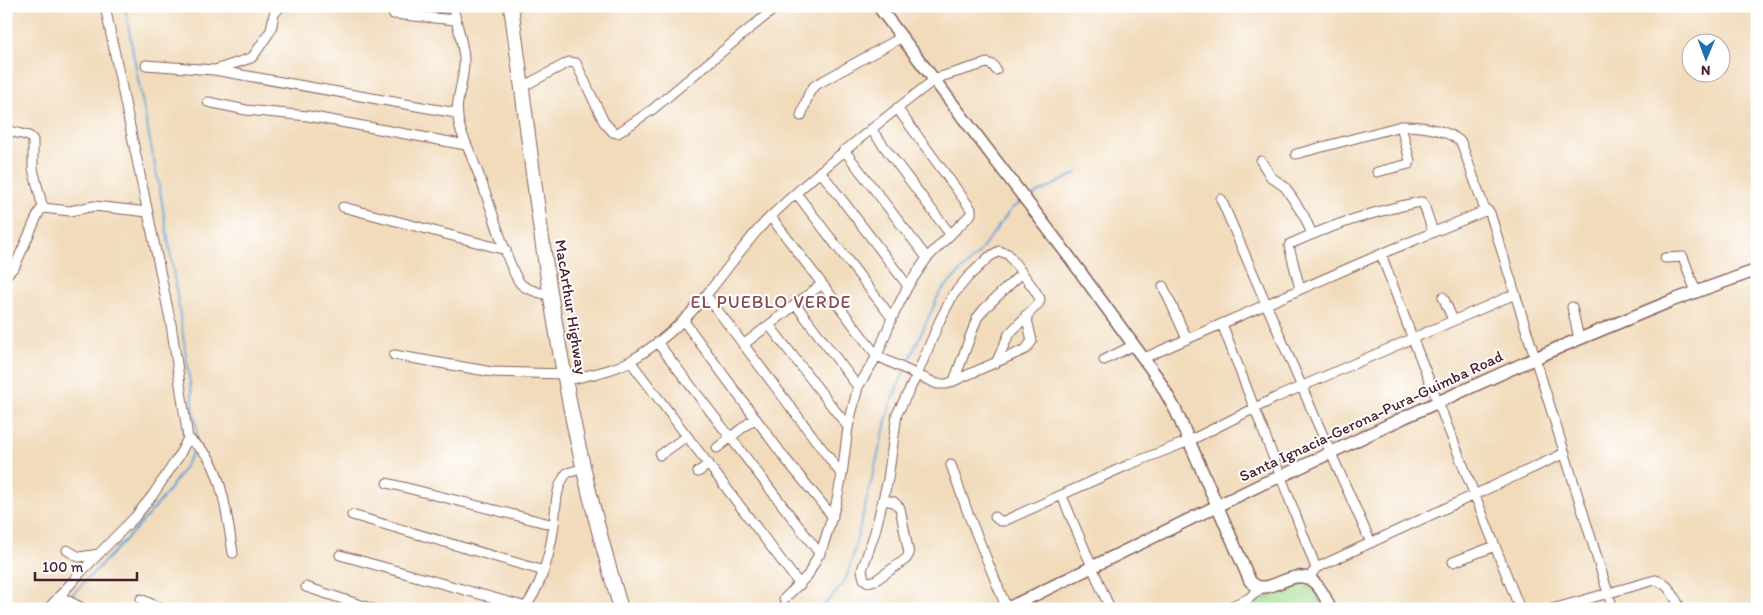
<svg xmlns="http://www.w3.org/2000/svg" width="1763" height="615" font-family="Itim,sans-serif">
	<rect width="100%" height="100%" fill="#fff"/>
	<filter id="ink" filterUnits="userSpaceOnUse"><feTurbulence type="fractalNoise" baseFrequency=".02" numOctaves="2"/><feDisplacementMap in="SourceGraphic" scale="10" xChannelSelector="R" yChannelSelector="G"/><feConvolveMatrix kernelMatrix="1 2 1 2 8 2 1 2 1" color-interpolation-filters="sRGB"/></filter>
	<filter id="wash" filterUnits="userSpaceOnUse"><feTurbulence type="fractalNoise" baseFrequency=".0096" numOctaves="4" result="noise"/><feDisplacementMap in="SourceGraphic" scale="20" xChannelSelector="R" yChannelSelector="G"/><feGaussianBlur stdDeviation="1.12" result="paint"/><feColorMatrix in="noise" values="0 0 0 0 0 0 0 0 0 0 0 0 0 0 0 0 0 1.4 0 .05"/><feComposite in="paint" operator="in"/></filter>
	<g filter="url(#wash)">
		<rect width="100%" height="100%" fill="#f1dbbb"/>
		<path fill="#f4d3c1" d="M881,591L888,609H839L840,606Z"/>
		<path fill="#a0d98c" stroke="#757c5c" d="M1300,585L1315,590L1322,609H1235Z"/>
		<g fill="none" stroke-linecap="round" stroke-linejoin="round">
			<path stroke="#63a5d7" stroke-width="2" d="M125,6C135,67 147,126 159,186C174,268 185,349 197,431L196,439
				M1030,197L1077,173
				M906,367L940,292L978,254L1012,208L1022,202
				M69,598C110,554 169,503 194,449
				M59,609L64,603
				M821,609L844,583L851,563L891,402L904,372"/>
		</g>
	</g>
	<g filter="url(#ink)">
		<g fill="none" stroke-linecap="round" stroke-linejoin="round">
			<g stroke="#84615d" stroke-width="11">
				<path id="minor" d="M415,6L453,8
					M453,6C456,23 463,41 464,59C465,87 451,101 461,131C469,151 478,171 485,192C492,209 511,277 522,285C529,291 542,293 551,296
					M393,14L455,20
					M146,65L214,70L456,113
					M215,70L251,58L254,55L271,30L274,14L281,6
					M933,79L987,63L993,65L996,70
					M522,87L569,62L576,63L604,122L613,132L618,133L653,109L748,30L778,6
					M208,102L246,110L308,116L466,145
					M801,116L809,93L814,86L902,37
					M871,129L950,234
					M6,130L29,136L33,140V169L43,208
					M844,150L927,258
					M1296,154L1401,126C1420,126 1446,129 1461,142L1485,210
					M1261,161L1271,177L1285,187L1304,216L1312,234
					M820,171L908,286
					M1377,172L1409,164L1410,161L1401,126
					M796,193L892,318
					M1221,199L1317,422L1371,543
					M343,207L506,250
					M771,217L877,356L937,384H947L1026,349L1032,341L1026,315
					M1381,254L1412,337L1520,609
					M1665,258L1683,257L1696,292
					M6,275L15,266L39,212L43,208L70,211L94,206L148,212
					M1163,286L1187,339
					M1300,289L1289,246L1290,244C1332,225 1374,211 1420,202H1422L1424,205L1433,232
					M706,295L842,475
					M1443,297L1453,320
					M796,305L858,387
					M1572,307L1579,339
					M683,320L784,457L833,517
					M1222,324L1316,568
					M769,325L848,427
					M657,342L820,554
					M743,345L822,284
					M394,355L492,372L564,374
					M1144,358L1381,254L1487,210L1490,213L1613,609
					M1104,360L1134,345
					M630,361L800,585
					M565,381C586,375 611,372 630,361C659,344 686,320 707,294C728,269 746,241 769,218C821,168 877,124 934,80
					M954,381L977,318L985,308L1022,273
					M188,438C196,445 205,451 210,460C223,481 229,528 233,553
					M717,448L755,418
					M660,455L687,436
					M951,465L969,516L1007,609
					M698,472L709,464
					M387,483L554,525
					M1062,496L1110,609
					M884,500L894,502L900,508L909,554L906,559L876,580L868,582L864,579L862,570L875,532L888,479L897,414L917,375L940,320L953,295L968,277L989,257L999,251L1008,254L1034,289L1040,299L1039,303L1009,334L996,363
					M352,515L544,571
					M995,517L1000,521H1004L1128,465L1189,441L1275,398L1515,294
					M67,550L79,557L99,554
					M340,555L526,607
					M1453,562L1495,546
					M1309,578L1316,568L1565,453
					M306,587L373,609
					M59,596L84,609
					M141,599L162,609
					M784,599L808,575L823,546L836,504L842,475L848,427L858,387L877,356L892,318L908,286L927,258L971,214V209L897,108
					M48,609L81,572L135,517L152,496L179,456L188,438L171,324L105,6
					M524,609C542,586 550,554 554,525C556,508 555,487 567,473L585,468
					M1224,609L1248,599L1261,588
					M1552,609L1655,580C1669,583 1674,596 1680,608"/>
			</g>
			<g stroke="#84615d" stroke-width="14">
				<path id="major" d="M878,6L1070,258L1157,377L1176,411L1250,581C1272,606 1305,541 1330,609
					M1006,609L1264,483L1280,477L1405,417L1560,347L1671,301L1757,270"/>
			</g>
			<g stroke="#84615d" stroke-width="16">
				<path id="highway" d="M511,6C528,129 541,252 564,373C578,453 598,532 621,609"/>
			</g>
			<use href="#minor" stroke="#fff" stroke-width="9"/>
			<use href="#major" stroke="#fff" stroke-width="11"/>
			<use href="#highway" stroke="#fff" stroke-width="14"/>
		</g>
	</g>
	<g text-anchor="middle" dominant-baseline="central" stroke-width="4" stroke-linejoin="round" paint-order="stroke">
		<g font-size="16" fill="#4a1f2b" stroke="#fff">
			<text transform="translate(571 307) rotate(81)">MacArthur Highway</text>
			<text transform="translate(1371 416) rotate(-25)">Santa Ignacia-Gerona-Pura-Guimba Road</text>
		</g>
		<g font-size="18" letter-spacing="1" fill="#864e54" stroke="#fff">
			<text x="771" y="302">EL PUEBLO VERDE</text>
		</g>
	</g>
	<rect width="1763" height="615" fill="none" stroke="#fff" stroke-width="25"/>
	<g transform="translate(1706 58) rotate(181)"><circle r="24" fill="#ffffff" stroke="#b7a5aa"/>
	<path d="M0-4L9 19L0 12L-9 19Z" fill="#1f6fb2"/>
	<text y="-8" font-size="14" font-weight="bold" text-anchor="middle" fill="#4a1f2b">N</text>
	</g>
	<path d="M35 572v8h102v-8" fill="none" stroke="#4a1f2b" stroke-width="2.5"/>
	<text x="42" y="572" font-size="15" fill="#4a1f2b" stroke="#ffffff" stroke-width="4" paint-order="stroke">100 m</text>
</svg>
